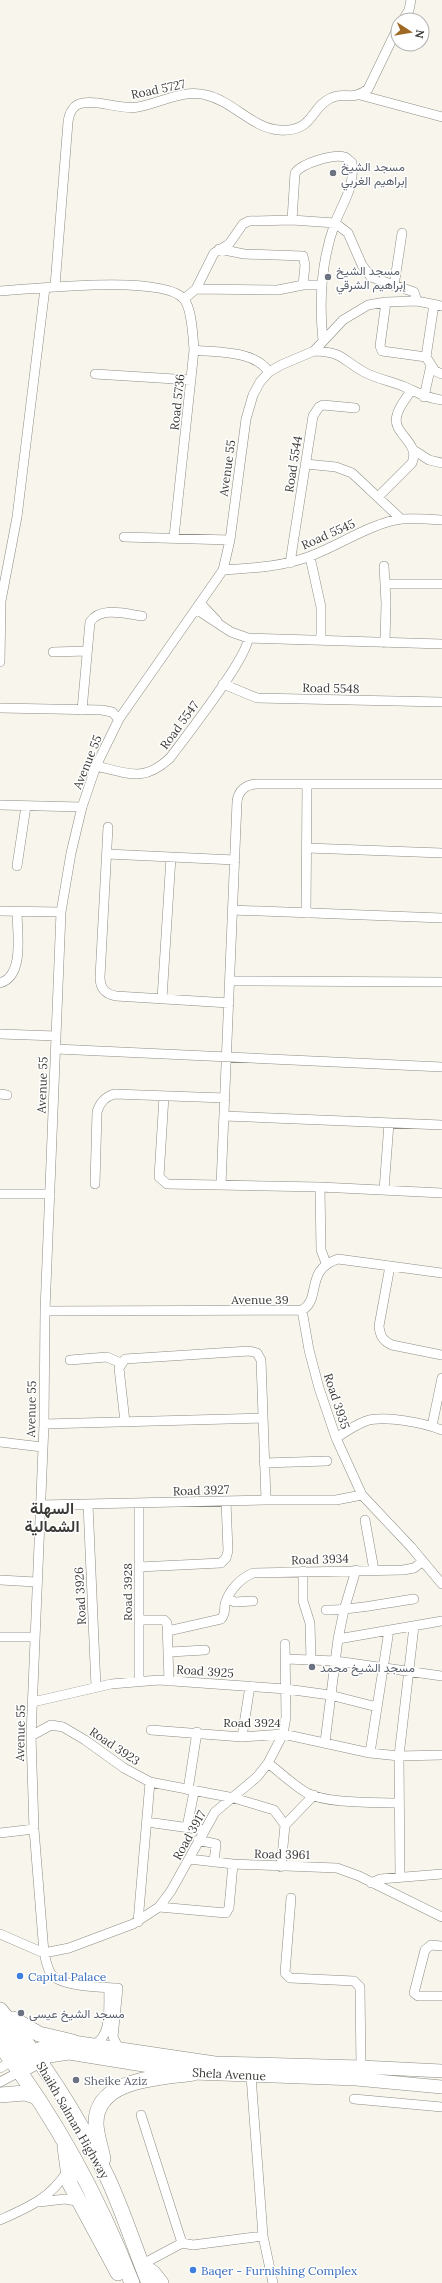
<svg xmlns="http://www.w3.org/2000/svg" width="442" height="2283" font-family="Lora,Vazirmatn,serif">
	<rect width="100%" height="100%" fill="#f7f5ec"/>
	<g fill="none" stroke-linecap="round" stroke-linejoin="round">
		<g stroke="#8d8c84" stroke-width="10">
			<path id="minor" d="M403,20L409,10L411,0
				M360,95L442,117
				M292,220L295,173C302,163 333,154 345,157C347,158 350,161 352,163C355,187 343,202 335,223C321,261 319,302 323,341
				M219,249L244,254L303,256L305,265L303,285
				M55,286L68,122C69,114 73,104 83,103C101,100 119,110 138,107C160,103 183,89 206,95C233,101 252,128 279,130C314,133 310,107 331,98C345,91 351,102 368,89L398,27
				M394,286L402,233
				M196,289L278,290L303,285H321
				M0,291C33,289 163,274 184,299C192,309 193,337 194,350L174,537
				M184,299L196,289L214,253L229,244L243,224L249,221L292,220L335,223L348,233L362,265L371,277L414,292L417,301
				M386,302L380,346L382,351L426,357L435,371L442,374
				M194,350C218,353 254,350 269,372
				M314,351C343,352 341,359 364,372C377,379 391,381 405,387C419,393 426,398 442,400
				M426,357L434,304
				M95,374L191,380
				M424,397L431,365
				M415,451L429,460L442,463
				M306,464L336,467L352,473L401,519
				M378,497L412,463C421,442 391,434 397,415C399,406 407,398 411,390
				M124,537L230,540
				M310,557L321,607V640
				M290,563L313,416L319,407L323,405L355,408
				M384,566L386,603L385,643
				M223,570C253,568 280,567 308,557C336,547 373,522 402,519C415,518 429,519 442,520
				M385,584H442
				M200,603L217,621
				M196,609L231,632L248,638L442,644
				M53,652L87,651
				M0,662L1,601L17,517L45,288
				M223,684L257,698L442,702
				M0,708L102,710L112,712L119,719
				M82,710L90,622C101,606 126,614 142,616
				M96,766C128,773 143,783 170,758C184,739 249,656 248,638
				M0,805L82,807
				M108,827L100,977C100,988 105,994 116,996L229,1003
				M307,848L442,853
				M107,854L235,860
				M17,866L26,806
				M232,910L442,918
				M0,911L61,912
				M306,913L307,784
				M230,981L442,982
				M0,983C25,976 17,932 17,911
				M162,999L171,857
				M0,1034L56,1036
				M56,1049L442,1067
				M0,1094L7,1095
				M164,1096L159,1177L167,1184L320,1187L442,1193
				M224,1116L442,1125
				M95,1184L97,1112C100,1102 105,1097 114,1094L225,1098
				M221,1185L237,802C238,791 245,785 256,784H442
				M320,1187L321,1250L326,1263
				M384,1190L389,1123
				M0,1194H50
				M390,1266L379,1326C380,1336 383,1341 392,1345L442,1355
				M302,1310L309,1350L319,1388L336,1438L362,1495L411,1547L442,1584
				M45,1311L302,1310C322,1299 304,1270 338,1259L442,1273
				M70,1360L107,1357L121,1363
				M125,1422L119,1368L125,1359L249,1351L257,1353L261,1360L266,1500
				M44,1424L263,1418
				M432,1426L442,1378
				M336,1438C345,1432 355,1425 366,1421C385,1415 424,1423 442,1430
				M0,1442L42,1447
				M264,1463L327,1461
				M88,1504L96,1687
				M41,1505L266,1500H336L362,1495
				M365,1520L374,1570
				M139,1567L221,1563L226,1558L228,1551L226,1501
				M303,1571V1601L310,1623L311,1660
				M0,1580L36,1582
				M227,1599L235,1602L253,1601
				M326,1610C356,1610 384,1603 414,1599
				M139,1620H164L167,1623L169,1681
				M168,1631L221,1619C226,1614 224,1609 225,1604C229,1590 241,1578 253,1573L403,1570L414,1568L423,1561
				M0,1637H35
				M338,1639L442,1621
				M170,1652L205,1650
				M286,1659L336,1661L442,1676
				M139,1681V1503
				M33,1702L111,1684L159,1680L286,1689L330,1695L377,1707
				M151,1730L242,1737L283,1734L370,1753L399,1756L442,1755
				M31,1736L51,1725L63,1727L85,1740L124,1768L150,1782L234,1798L274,1810L285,1825L281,1867
				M242,1737L250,1686
				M325,1742L338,1639L344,1610L356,1570
				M370,1753L389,1630
				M268,1763C281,1773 293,1785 307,1793C328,1804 375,1802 399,1803
				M188,1790L197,1732
				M147,1822L204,1830
				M285,1825L314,1795
				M187,1827L194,1792
				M0,1833L34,1829
				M198,1840L216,1844L214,1862
				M189,1859L233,1864L337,1868L359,1876L442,1917
				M400,1877L399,1756L414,1626
				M371,1883L380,1879L442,1874
				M291,1898L285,1973L290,1978L354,1981L360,1987L361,2067
				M159,1907L226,1913L229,1908L233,1864
				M138,1922L150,1782
				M0,1934L44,1953L69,1948L133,1924L159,1907L171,1891L215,1812L257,1777L268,1763L283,1734L286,1717L285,1644
				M442,1946L431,1945L425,1950L414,1993L418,1996H442
				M92,2045C113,2039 108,2005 109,1988
				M119,2049L113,2037L118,1988C102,1987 61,1987 51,1974C47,1968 46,1960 44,1953L34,1829L31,1736L44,1424L45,1311L61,912L71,853L82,807L96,766L119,719L223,570L230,540L246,419L253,395L260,382L269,372L281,365L314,351L343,320L368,305L386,302L417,301L442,306
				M0,2068L12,2061
				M251,2076L263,2236L273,2283
				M0,2082L21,2071
				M354,2099L442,2107
				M141,2115L182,2243L193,2245L263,2236
				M39,2202L65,2199L81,2202
				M0,2220C29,2207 49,2199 67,2172
				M141,2265L182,2243"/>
		</g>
		<g stroke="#8d8c84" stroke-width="14">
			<path id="secondary" d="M24,2055L44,2047L73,2042L215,2063L361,2067L442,2071
				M21,2071L49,2056L69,2053L193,2073L356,2079L442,2087"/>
		</g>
		<g stroke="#8d8c84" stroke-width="16">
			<path id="primary" d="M0,2010C43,2061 81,2121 109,2181C124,2214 135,2249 149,2283
				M13,2019L39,2034L73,2042
				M0,2028C11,2042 20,2060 39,2061
				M0,2045C56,2118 99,2198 132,2283
				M0,2095L25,2093L37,2097
				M65,2147L70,2184L118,2273
				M103,2159C101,2147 96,2135 96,2123C96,2078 161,2078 193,2073
				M143,2266L153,2273L161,2283"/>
		</g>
		<use href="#minor" stroke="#fff" stroke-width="9"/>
		<use href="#secondary" stroke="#fff" stroke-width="13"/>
		<use href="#primary" stroke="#fff" stroke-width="15"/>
	</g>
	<g fill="#6b7280" stroke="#fff" stroke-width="1.5">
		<circle cx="333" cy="173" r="4"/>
		<circle cx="328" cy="277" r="4"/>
		<circle cx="312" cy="1667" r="4"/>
		<circle cx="21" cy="2013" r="4"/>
		<circle cx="76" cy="2080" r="4"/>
	</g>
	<g fill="#3f7fe0" stroke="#fff" stroke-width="1.5">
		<circle cx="20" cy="1976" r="4"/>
		<circle cx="193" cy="2270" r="4"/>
	</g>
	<g text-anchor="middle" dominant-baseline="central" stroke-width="3" stroke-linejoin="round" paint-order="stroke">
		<g font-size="12" fill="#3c3b38" stroke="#fff">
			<text transform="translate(158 89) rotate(-12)">Road 5727</text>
			<text transform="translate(177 402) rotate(-84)">Road 5736</text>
			<text transform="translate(293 464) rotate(-81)">Road 5544</text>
			<text transform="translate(227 468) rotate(-82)">Avenue 55</text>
			<text transform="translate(328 534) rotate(-24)">Road 5545</text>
			<text transform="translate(331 688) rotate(1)">Road 5548</text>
			<text transform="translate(179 725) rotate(-54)">Road 5547</text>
			<text transform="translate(87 762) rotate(-68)">Avenue 55</text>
			<text transform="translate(42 1085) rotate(-88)">Avenue 55</text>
			<text x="260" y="1299">Avenue 39</text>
			<text transform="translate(337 1401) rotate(72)">Road 3935</text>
			<text transform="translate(31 1409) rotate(-89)">Avenue 55</text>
			<text transform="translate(201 1490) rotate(-2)">Road 3927</text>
			<text transform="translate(320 1559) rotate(-2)">Road 3934</text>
			<text transform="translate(127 1592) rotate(-90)">Road 3928</text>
			<text transform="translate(80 1596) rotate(-93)">Road 3926</text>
			<text transform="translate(205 1671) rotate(4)">Road 3925</text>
			<text x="252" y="1722">Road 3924</text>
			<text transform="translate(20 1733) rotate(-89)">Avenue 55</text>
			<text transform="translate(115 1746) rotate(34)">Road 3923</text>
			<text transform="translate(189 1835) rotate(-61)">Road 3917</text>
			<text transform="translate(282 1854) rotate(1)">Road 3961</text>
			<text transform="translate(229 2074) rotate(3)">Shela Avenue</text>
			<text transform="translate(73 2120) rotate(60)">Shaikh Salman Highway</text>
		</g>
		<g font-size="12" fill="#5b616d" stroke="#fff" text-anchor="start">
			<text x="341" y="166">مسجد الشيخ<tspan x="341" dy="14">إبراهيم الغربي</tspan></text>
			<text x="336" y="270">مسجد الشيخ<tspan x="336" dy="14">إبراهيم الشرقي</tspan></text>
			<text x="320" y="1667">مسجد الشيخ محمد</text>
			<text x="29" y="2013">مسجد الشيخ عيسى</text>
			<text x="84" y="2080">Sheike Aziz</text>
		</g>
		<g font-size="12" fill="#366cbe" stroke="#fff" text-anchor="start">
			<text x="28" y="1976">Capital Palace</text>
			<text x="201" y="2270">Baqer - Furnishing Complex</text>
		</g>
		<g font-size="16" font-weight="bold" fill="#3c3b38" stroke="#fff">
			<text x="52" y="1508">السهلة<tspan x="52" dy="18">الشمالية</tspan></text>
		</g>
	</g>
	<g transform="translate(410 32) rotate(102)"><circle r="19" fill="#ffffff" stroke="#b1b1af"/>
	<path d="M0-3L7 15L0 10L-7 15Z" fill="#9f6923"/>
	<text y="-6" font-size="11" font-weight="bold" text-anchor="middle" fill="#3c3b38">N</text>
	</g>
</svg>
